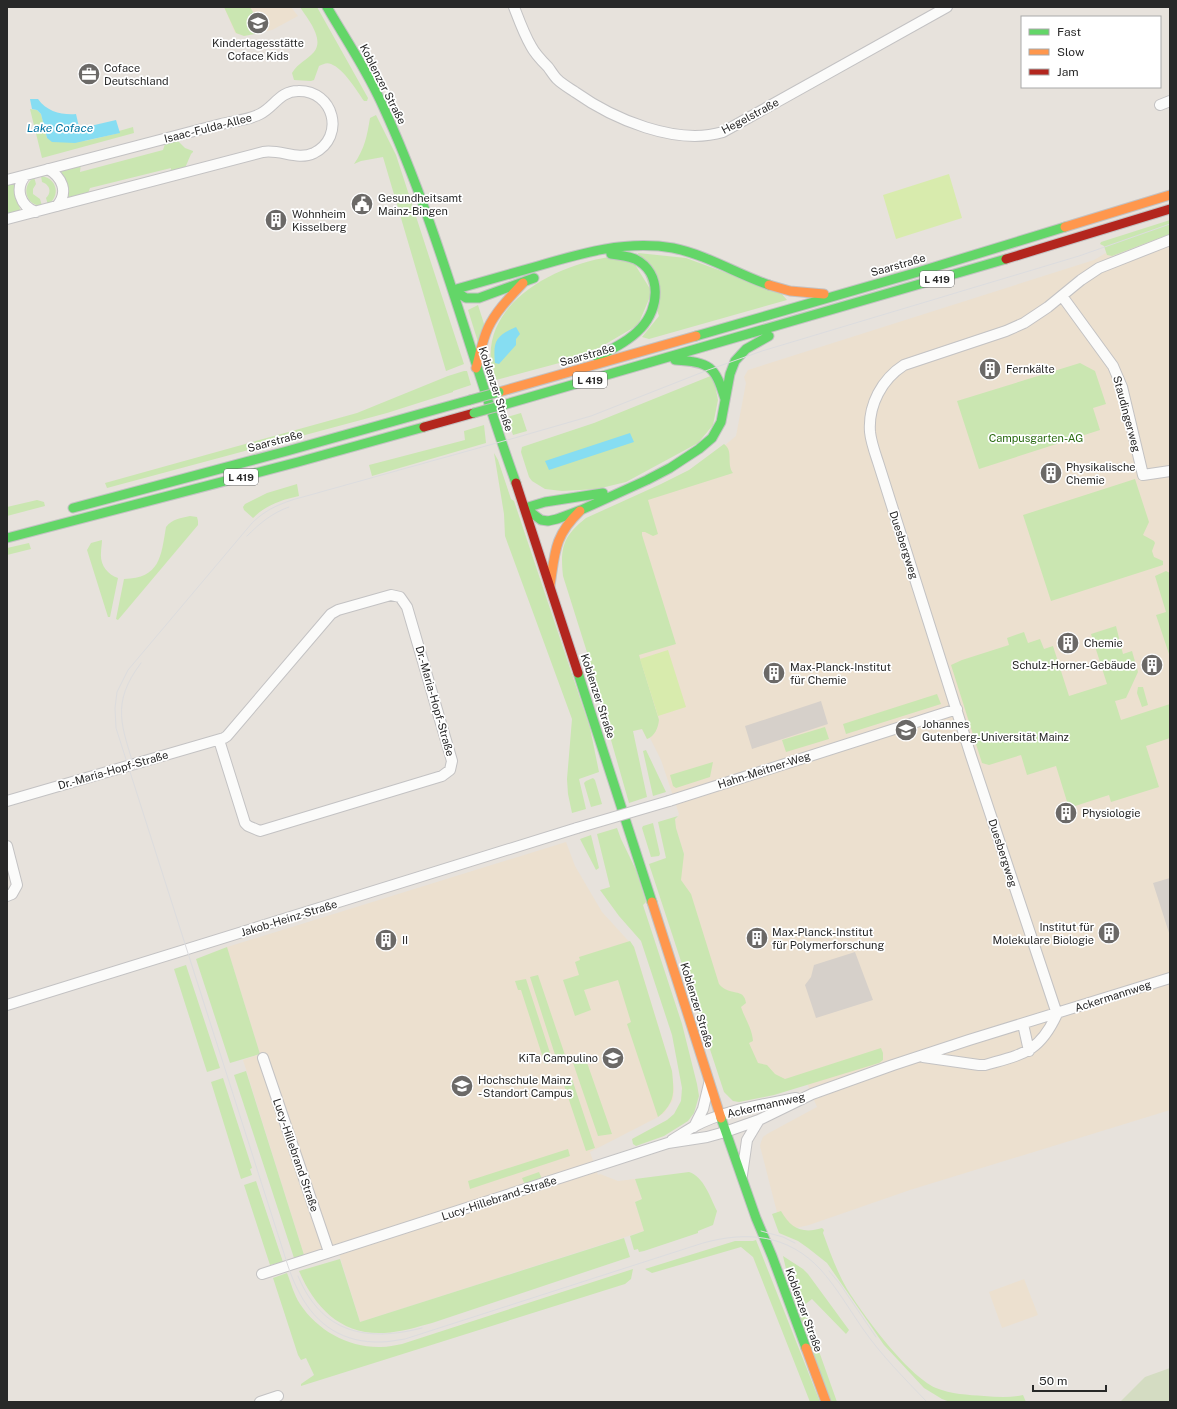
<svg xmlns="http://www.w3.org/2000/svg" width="1177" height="1409" font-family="'Public Sans',sans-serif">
	<rect width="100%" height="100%" fill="#e7e2dc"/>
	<path fill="#ece0cf" d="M224,7H291L298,16L272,30L244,36L235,33Z
		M1170,231V1110L910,1190L809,1225L791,1229L781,1228L760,1146L761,1142L763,1137L767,1134L817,1107L807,1083L760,1095L673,895L684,854L676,828L675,819L677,818L679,814L661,760L650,738L647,739L642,729L633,731L615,511L667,493L736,436L746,383L744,377L748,370L1094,260L1106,253Z
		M566,842L575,866L602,912L634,947L672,1071L674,1090L673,1100L664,1113L658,1117L590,1152L598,1175L600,1174L618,1181L635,1179L642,1199L635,1202L644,1231L360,1322L336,1244L304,1255L243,1060L260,1054L227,947Z
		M1024,1279L1038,1315L1002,1328L989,1292Z"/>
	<path fill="#cae6b1" d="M224,7H250L265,32L244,36L236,33Z
		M300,7H317L368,98L367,101H364C357,91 344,69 331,64C327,62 323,64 319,66L314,80L311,81L294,80L292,73C299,62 306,61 314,52C325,39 307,18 300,7Z
		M30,109L37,110L41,114L47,138L59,142L85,141L119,133V131L133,127L134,133L42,158Z
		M376,115L396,155L464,364L446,371L383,157L361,161L354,164C365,148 367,136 370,118Z
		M177,140L185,148L193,151V152L191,154L185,168L170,174L171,168L90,188L87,196L68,201L61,169L81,163L80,172L163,150L166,141Z
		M41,176C57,178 61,195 48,205L46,198C52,192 50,185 42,182Z
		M34,177L36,184L33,189V194L40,199L42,206C25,205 21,187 34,177Z
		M7,183L14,185L21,213L7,216Z
		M1170,220V234L1112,256L1107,255L1104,246L1100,244L1101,242Z
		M638,253L686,258L781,293L787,300L649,339L642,337L659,316Z
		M609,257L634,263L652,292L638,325L592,352L563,362L496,380C494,374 492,368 491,362C485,300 558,265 609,257Z
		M478,305L485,327L478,342L468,310Z
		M1080,363L1095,371L1106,404L1093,408L1100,430L979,469L957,401Z
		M464,371H467L471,385L453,391V392L387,413L107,488L105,483L357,413L448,376Z
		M713,375L718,400L713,425L698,443L626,482L597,489L562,491L545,489L532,481L529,477L521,452L522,447L594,423Z
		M521,413L527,431L513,435L507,417Z
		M484,425L486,443L372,476L369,465L465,440L464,431Z
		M724,444C734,451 726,464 733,473L648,500L658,534L653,536L645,532H642V535L676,644L639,655L659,720C658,728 655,736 647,739L642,729L633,731L647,797L629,803L607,726L597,684L563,576C560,548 563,536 586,518L661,484L689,470Z
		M494,453L498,460L511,499L514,501L590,728L599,772L579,779L586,809L572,813L568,794L567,779L572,719L505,536L504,514Z
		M1135,479L1149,522L1143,535L1154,541L1155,543L1152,551L1154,557L1163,561V565L1051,601L1023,515Z
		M297,484L299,496C281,500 266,505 253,518L244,510L243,507L245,504L267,493Z
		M37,500L44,502L45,506L7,516V507Z
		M190,516L197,517L198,521V525L118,620L116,619L124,579C160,578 161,557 166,527C172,519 181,518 190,516Z
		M102,540C102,544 101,548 101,553C100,565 107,574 118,578L110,617H108L87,550L91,543Z
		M29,543L31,549L7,555V548Z
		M1166,571L1170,573V657L1156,615L1166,612L1155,576Z
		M1116,626L1123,654L1132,651L1138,672L1126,698L1115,701L1121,720L1170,704V738L1146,746L1159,787L1111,802L1109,795L1069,808L1056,766L1027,775L1021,755L989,765L982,763L951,665L962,660L1009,645L1007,638L1024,632L1028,643L1040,639L1044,649L1053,646L1069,696L1107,684L1091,634Z
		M1138,687H1143L1148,705L1142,707L1137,693Z
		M937,694L941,704L846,734L843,724Z
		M825,727L829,739L786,752L782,740Z
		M646,750L666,792L653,796L643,751Z
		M713,762L710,777L676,788L673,786L670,775Z
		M593,778L595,780L602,804L591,807L584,783L586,781Z
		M678,816L675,819L676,828L684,854L681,880L691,894L719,984C730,997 744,987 746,1003L741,1007C745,1019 752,1028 753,1041L749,1043L758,1063L767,1065L775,1074L785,1079L881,1048L883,1053V1060L879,1063L774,1095L739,1102L733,1101L724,1092L649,864L666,858L658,822Z
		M653,823L660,854L659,856L651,857L642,828L643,826Z
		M617,828L621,839L636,870L646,902L643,905L682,1024L697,1084L699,1096L694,1113L688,1121L664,1136L636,1146L633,1144L632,1139L667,1120L674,1114L681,1101L682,1088L672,1035L641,941L619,916L600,890L610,887L597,834Z
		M591,835L599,868L596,870L580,839Z
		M630,941L634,947L672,1071C674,1092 676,1102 658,1117L627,1024L631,1022L618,980L584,990L591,1010L575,1016L563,980L579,975L575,962L580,960L579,957Z
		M227,947L260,1054L230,1063L196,959Z
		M186,965L220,1068L207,1072L174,969Z
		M538,975L567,1061L558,1064L530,977Z
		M526,979L553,1062L545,1064L521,990H518L515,981Z
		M584,1054L612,1134L598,1136L571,1057Z
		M246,1071L304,1255L294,1258L234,1075Z
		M223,1078L252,1168L250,1169L252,1175L241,1179L211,1082Z
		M572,1079L595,1148L586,1151L563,1082Z
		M568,1149L570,1156L470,1189L468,1181Z
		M539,1172L542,1179L525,1185L522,1178Z
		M689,1172C704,1177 710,1197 717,1211L713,1225L698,1231V1233L644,1251L639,1252L638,1249L634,1250L630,1236L644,1231L635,1202L642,1199L635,1179Z
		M256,1181L283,1262L270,1265L244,1185Z
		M781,1211C791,1229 803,1234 822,1228L824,1230L823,1233C830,1252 837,1272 847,1289C864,1316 907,1375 936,1388C951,1394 968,1395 984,1396C997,1397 1010,1398 1023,1395L1026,1402H950L942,1399L924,1388L884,1345L827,1263L808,1248L798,1241L779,1233L772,1214Z
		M624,1238L630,1257L432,1323C417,1327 401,1332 384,1333C341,1335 315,1308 299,1271L340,1259L360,1322Z
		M756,1240L820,1402H810L753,1257L741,1247L652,1273L645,1269L735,1241H753Z
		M783,1256L803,1269L808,1274L849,1330L846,1334L812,1299L803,1306L837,1402H830L795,1308Z
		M633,1269L631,1279L625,1284L301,1386V1384L314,1375L306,1358L301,1360L298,1355L273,1278L287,1273C291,1283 294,1295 300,1304C318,1331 349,1348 381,1347C388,1347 395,1345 402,1344Z"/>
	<path fill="#d4dcc2" d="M1170,1368V1402H1120L1145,1377Z"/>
	<path fill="#d8ebad" d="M949,174L962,218L896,239L883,195Z
		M668,650L686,707L658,716L640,659Z"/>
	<path fill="#d6d0ca" d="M821,701L828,724L752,749L745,726Z
		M1170,878V936L1153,883Z
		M855,952L873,1000L816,1018L805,985L811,977L814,965Z"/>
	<path fill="#86ddf2" d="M30,99H38C47,112 62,115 76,114L79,127H86L116,120L120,133L75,143L52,142L47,138L41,114L37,110L32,109Z
		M516,327L520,334L516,339V345L499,364L495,363C493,342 495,336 516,327Z
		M630,433L634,442L549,470L545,461Z"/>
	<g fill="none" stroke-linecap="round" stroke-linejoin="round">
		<g stroke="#c3c2c3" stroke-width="12">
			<path id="street" d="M514,7C519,20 524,34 531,46C535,54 542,61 548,67C551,71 554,76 557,79C562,84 569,88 575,92C613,119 676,146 723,132L947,7
				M1160,105L1170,101
				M48,169C62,177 69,192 57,206
				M26,175C14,188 20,206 36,212
				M7,180L221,124C233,121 249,120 260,114C274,107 280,91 298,91C334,90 346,137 314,153C297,161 281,149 263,152L7,219
				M1062,296L1113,366L1122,387L1143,475L1170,471
				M7,801L224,738L227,736L331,614L338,610L391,595L400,597L407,607L452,761L450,770L442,776L260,831L248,826L245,823L219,740
				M669,801L957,709
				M7,846L17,885L12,894L7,896
				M7,1005L577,828
				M1057,1014L971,756L878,462C875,453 871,442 870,432C868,405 882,379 904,365L1006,331L1024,323L1048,307L1081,280L1099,268L1170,240
				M1023,1024L1029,1051
				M923,1057L979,1065H985C1023,1054 1039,1053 1057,1014
				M263,1058L329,1252
				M694,1127L703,1109L709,1084
				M672,1140C679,1136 686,1131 693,1127C724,1110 761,1105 796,1098
				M742,1175L747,1140L759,1120
				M262,1274L668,1143L707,1137L725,1132L759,1120L812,1094L893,1065L969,1040L1170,978
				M260,1402L278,1396"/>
		</g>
		<g stroke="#c3c2c3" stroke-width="11">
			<path id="fast" d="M327,7C345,38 366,69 381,102C438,224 470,356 516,483
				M453,290C481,282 510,274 538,266C582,253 626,240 673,248C707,255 737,274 769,285
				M453,290L466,298H479L534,278
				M696,336L918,272L1065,227
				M597,357C612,349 629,341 641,328C659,309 663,273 635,259C627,256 620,255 611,254
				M675,360C710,362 715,366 725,399
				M503,405L1006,259
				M73,508L287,451L470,400
				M525,508L541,520L548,521L557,519L581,510L647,480L670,468L699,449L712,438L721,422L730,374L735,361L746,349L769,336
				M525,508L545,502L603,493
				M7,538L298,462L424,427
				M578,673L652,902
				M721,1118L756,1218L772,1256L806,1348"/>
		</g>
		<g stroke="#c3c2c3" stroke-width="11">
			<path id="slow" d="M1065,227L1170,195
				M769,285L790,291L824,294
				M476,368C480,355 482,341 488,328C496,311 510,297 523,283
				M499,392L696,336
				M550,586C555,552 554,536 580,511
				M652,902L721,1118
				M806,1348L826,1402"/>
		</g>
		<g stroke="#c3c2c3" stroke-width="11">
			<path id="jam" d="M1006,259L1170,209
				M424,427L474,413
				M516,483L578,673"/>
		</g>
		<use href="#street" stroke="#fbfbfa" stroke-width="10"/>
		<use href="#fast" stroke="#63d668" stroke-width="9"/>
		<use href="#slow" stroke="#ff974d" stroke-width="9"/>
		<use href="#jam" stroke="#b3261e" stroke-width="9"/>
		<path stroke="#dcdcde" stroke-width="1" d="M247,536C260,523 272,513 289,507
			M135,770C122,726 110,704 141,663
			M761,1231L783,1237L795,1243
			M829,1271L840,1284L876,1337
			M298,1276C322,1334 367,1342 422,1328
			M927,1402C905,1379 881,1355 863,1329C849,1309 837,1288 821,1270C788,1234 747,1231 703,1243L405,1339C397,1340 389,1342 381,1342C344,1343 317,1326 300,1294C295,1285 291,1275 288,1266L116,728L115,708L117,692L128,670L252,523C264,511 277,505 292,500L518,437L591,416L708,370L762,351L1079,256L1170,224"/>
		<g stroke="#c3c2c3" stroke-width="12" stroke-linecap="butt">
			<path id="street-bridge" d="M577,828L669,801"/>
		</g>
		<g stroke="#bfbdbb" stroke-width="11" stroke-linecap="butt">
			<path id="fast-bridge" d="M470,400L499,392
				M474,413L503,405"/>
		</g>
		<use href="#street-bridge" stroke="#fbfbfa" stroke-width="10"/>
		<use href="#fast-bridge" stroke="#63d668" stroke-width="9"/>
	</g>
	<defs>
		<g id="school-disc" transform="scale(1.15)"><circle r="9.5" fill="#6b6967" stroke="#fff"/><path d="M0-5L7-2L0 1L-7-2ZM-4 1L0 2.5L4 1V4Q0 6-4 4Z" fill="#fff"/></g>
		<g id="office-disc" transform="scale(1.15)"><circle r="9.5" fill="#6b6967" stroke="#fff"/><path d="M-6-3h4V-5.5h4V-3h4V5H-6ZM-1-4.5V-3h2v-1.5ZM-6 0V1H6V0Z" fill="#fff"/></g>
		<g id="civic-disc" transform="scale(1.15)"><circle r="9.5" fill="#6b6967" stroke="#fff"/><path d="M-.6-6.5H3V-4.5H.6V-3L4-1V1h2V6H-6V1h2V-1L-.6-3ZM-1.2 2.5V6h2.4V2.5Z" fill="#fff"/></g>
		<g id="building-disc" transform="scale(1.15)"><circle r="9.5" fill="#6b6967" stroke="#fff"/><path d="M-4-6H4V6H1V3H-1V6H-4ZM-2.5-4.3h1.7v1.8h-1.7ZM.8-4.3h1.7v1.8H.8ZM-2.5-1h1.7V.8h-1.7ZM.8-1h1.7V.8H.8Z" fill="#fff"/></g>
		<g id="university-disc" transform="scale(1.15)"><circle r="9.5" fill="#6b6967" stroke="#fff"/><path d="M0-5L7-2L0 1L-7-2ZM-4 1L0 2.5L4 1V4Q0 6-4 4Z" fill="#fff"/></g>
	</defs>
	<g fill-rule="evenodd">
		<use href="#school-disc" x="258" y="23"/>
		<use href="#office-disc" x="89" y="74"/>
		<use href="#civic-disc" x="362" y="204"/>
		<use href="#building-disc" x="276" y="220"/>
		<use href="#building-disc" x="990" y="369"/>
		<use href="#building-disc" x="1051" y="473"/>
		<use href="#building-disc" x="1068" y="643"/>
		<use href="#building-disc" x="1152" y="665"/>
		<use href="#building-disc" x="774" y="673"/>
		<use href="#university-disc" x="906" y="730"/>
		<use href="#building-disc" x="1066" y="813"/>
		<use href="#building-disc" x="1109" y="933"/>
		<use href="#building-disc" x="757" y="938"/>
		<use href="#building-disc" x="386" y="940"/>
		<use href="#school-disc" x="613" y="1058"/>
		<use href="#university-disc" x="462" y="1086"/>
	</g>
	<g text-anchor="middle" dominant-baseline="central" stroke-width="3.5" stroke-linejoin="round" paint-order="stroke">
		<g fill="#fff" stroke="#686868" stroke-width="1">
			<rect x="920" y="271" width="34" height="16" rx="3"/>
			<rect x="573" y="372" width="34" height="16" rx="3"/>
			<rect x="224" y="469" width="34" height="16" rx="3"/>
		</g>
		<g font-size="10" font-weight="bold" fill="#282828">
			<text x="937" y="279">L 419</text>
			<text x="590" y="380">L 419</text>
			<text x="241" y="477">L 419</text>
		</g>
		<g font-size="11" fill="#282828" stroke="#fff" text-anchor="start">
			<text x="258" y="43" text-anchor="middle">Kindertagesstätte<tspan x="258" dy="13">Coface Kids</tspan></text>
			<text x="104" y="68">Coface<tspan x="104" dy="13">Deutschland</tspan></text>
			<text x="378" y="198">Gesundheitsamt<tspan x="378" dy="13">Mainz-Bingen</tspan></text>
			<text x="292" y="214">Wohnheim<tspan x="292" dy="13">Kisselberg</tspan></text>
			<text x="1006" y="369">Fernkälte</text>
			<text x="1066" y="467">Physikalische<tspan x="1066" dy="13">Chemie</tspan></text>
			<text x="1084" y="643">Chemie</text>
			<text x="1136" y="665" text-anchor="end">Schulz-Horner-Gebäude</text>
			<text x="790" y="667">Max-Planck-Institut<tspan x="790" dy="13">für Chemie</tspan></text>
			<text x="922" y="724">Johannes<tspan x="922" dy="13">Gutenberg-Universität Mainz</tspan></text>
			<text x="1082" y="813">Physiologie</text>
			<text x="1094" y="927" text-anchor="end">Institut für<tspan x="1094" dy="13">Molekulare Biologie</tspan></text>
			<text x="772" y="932">Max-Planck-Institut<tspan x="772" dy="13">für Polymerforschung</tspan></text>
			<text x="402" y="940">II</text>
			<text x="598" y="1058" text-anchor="end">KiTa Campulino</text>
			<text x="478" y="1080">Hochschule Mainz<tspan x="478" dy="13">- Standort Campus</tspan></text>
		</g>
		<g font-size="11" fill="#282828" stroke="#fff">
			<text transform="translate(383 84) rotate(63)">Koblenzer Straße</text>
			<text transform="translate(750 116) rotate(-28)">Hegelstraße</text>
			<text transform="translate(208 128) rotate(-14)">Isaac-Fulda-Allee</text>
			<text transform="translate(898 265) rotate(-16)">Saarstraße</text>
			<text transform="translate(587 355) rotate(-16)">Saarstraße</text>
			<text transform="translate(496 389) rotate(72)">Koblenzer Straße</text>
			<text transform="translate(1127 414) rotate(75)">Staudingerweg</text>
			<text transform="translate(275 441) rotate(-15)">Saarstraße</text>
			<text transform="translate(904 545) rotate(72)">Duesbergweg</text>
			<text transform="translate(598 696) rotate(72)">Koblenzer Straße</text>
			<text transform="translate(435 701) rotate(74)">Dr.-Maria-Hopf-Straße</text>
			<text transform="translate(113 770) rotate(-16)">Dr.-Maria-Hopf-Straße</text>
			<text transform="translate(764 770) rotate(-18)">Hahn-Meitner-Weg</text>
			<text transform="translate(1003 853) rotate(72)">Duesbergweg</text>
			<text transform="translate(289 918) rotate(-17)">Jakob-Heinz-Straße</text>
			<text transform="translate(1113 996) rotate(-18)">Ackermannweg</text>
			<text transform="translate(697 1005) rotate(73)">Koblenzer Straße</text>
			<text transform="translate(766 1105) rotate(-13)">Ackermannweg</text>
			<text transform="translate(296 1155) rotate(71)">Lucy-Hillebrand Straße</text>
			<text transform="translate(499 1198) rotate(-18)">Lucy-Hillebrand-Straße</text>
			<text transform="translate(804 1310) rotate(70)">Koblenzer Straße</text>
		</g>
		<g font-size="11" fill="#2a6b11" stroke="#fff">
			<text x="1036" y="438">Campusgarten-AG</text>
		</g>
		<g font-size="12" font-style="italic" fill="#0076a3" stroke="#fff">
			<text x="60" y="128">Lake Coface</text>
		</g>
	</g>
	<rect width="1177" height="1409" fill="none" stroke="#282828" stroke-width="16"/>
	<rect x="1021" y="16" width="140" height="72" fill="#ffffff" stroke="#a9a9a9"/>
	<rect x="1029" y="29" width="20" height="6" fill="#63d668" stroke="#a9a9a9"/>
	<text x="1057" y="36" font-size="12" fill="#282828">Fast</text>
	<rect x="1029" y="49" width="20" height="6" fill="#ff974d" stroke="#a9a9a9"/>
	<text x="1057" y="56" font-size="12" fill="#282828">Slow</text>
	<rect x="1029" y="69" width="20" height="6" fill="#b3261e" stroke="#a9a9a9"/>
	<text x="1057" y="76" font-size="12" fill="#282828">Jam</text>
	<path d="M1033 1385v6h73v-6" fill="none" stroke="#282828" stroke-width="2"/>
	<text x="1039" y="1385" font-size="12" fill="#282828" stroke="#ffffff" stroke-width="3" paint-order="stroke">50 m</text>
</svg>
